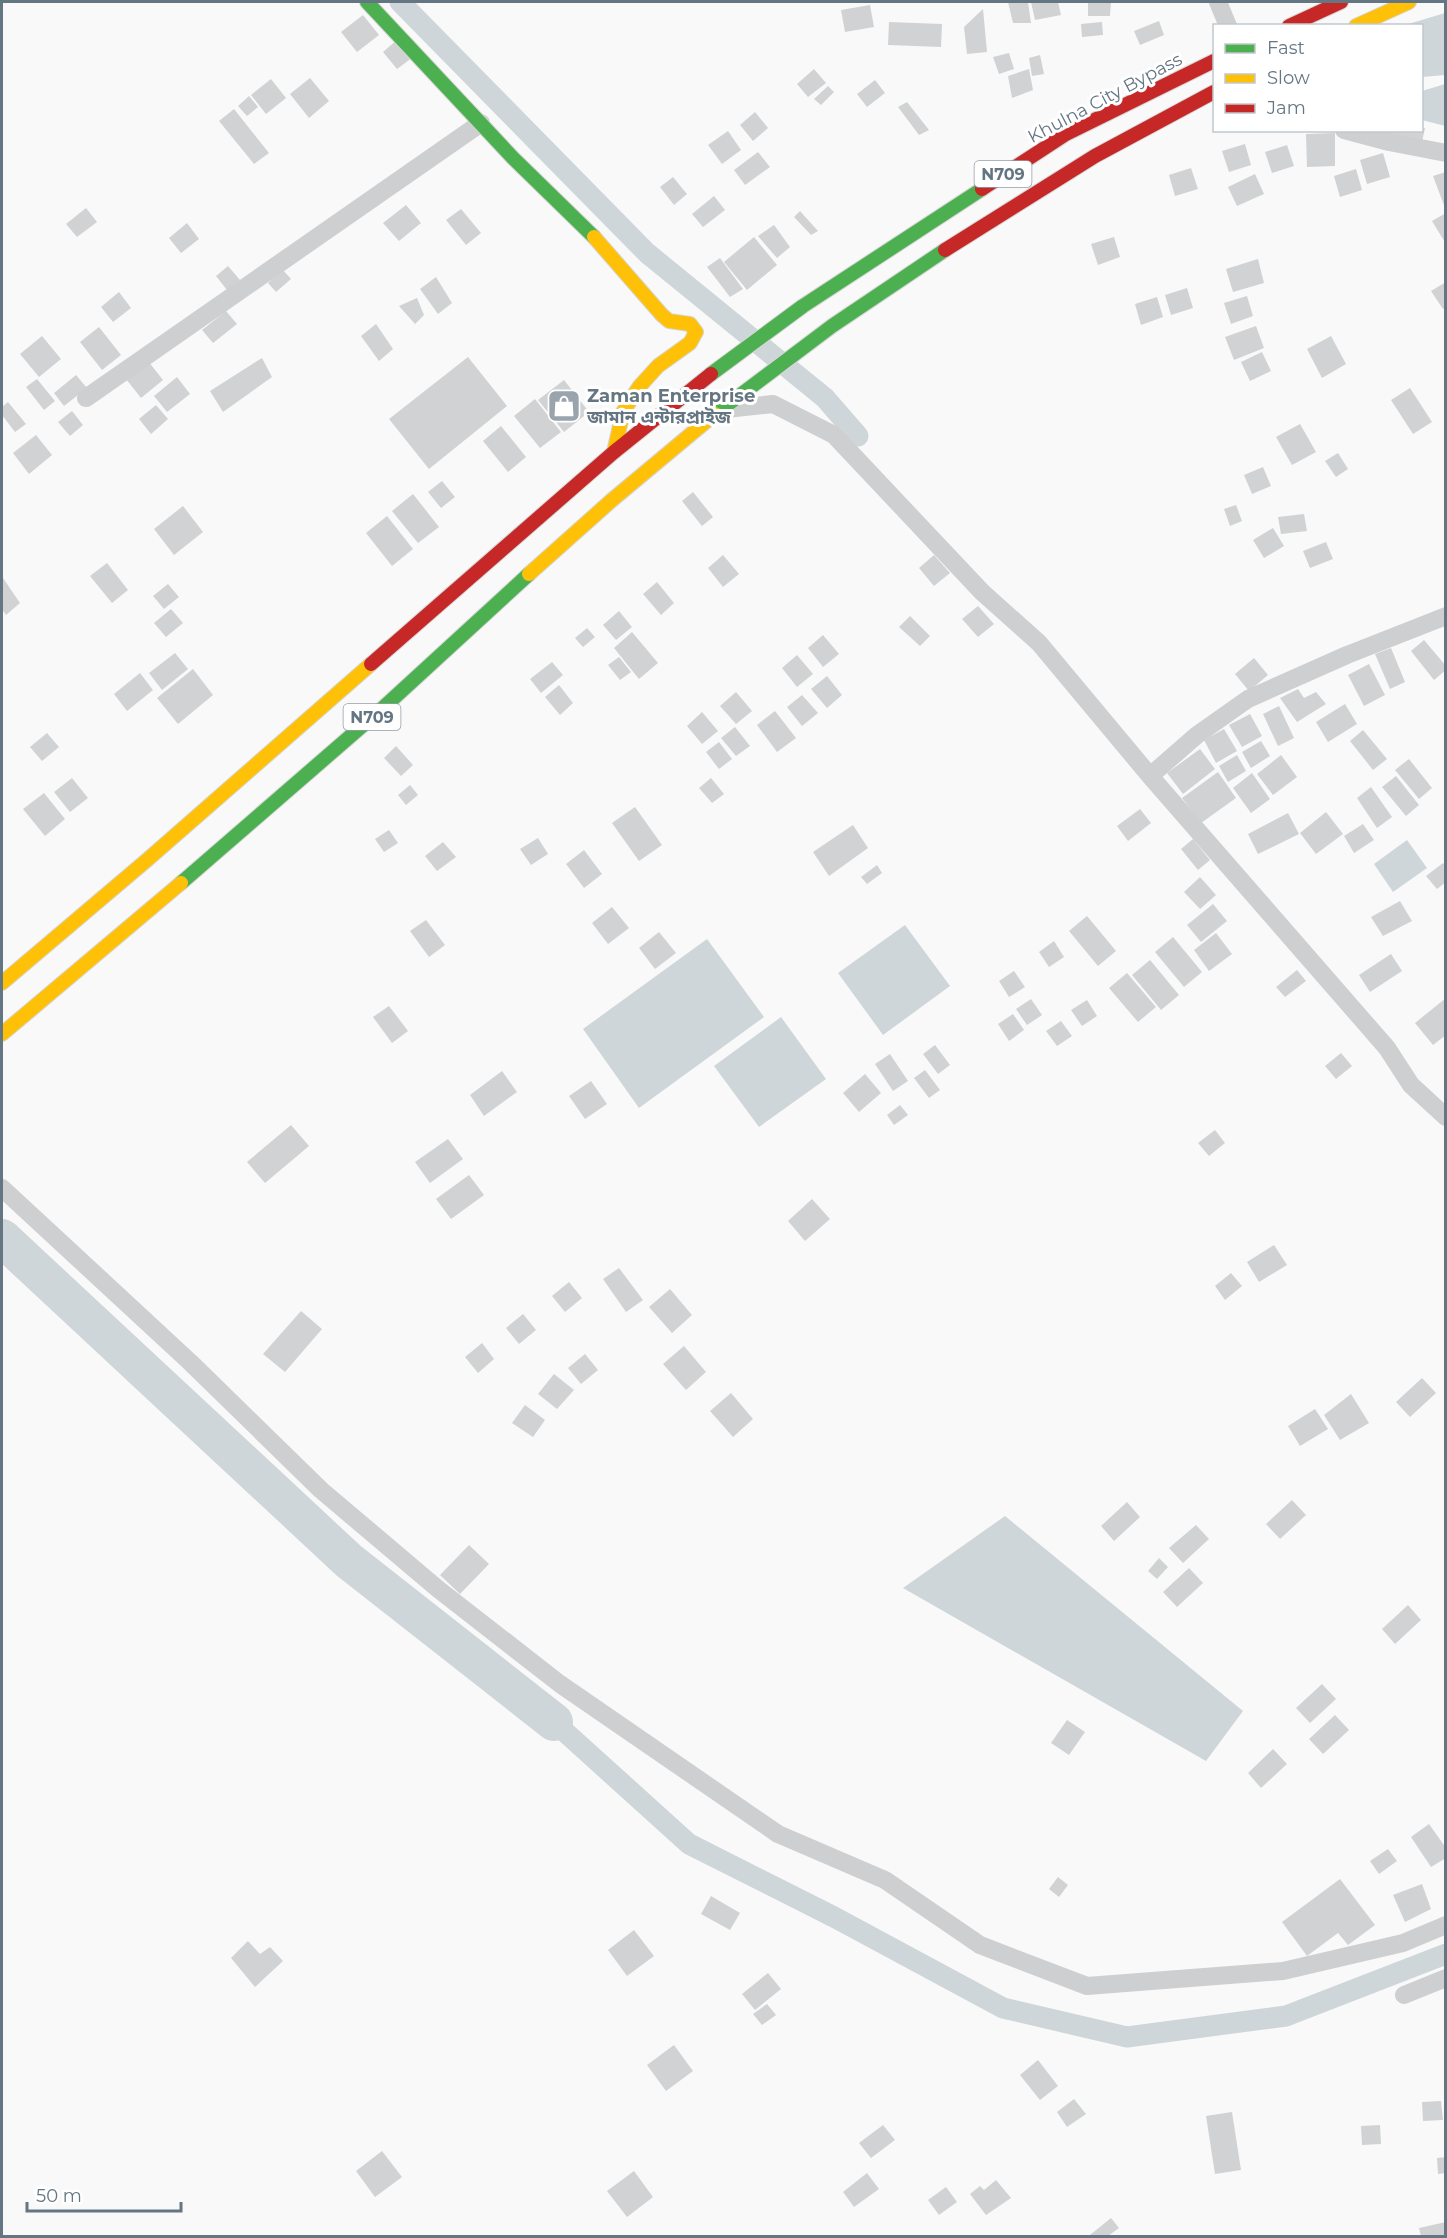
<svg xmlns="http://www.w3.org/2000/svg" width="1447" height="2238" font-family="Montserrat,'Noto Sans Bengali',sans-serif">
	<rect width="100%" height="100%" fill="#f9f9f9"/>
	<path fill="#ced6d9" d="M1445,13V75L1422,77V26L1405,25Z
		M1445,84V126L1422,120V91Z
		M1407,840L1427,868L1393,892L1374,864Z
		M905,925L950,986L883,1035L838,973Z
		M707,939L764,1017L639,1108L583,1029Z
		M781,1017L826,1079L759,1127L714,1066Z
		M1005,1516L1243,1711L1206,1761L903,1588Z"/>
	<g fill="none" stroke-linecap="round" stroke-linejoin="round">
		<path stroke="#ced6d9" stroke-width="21" d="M400,2L647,253L825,398L858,436
			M554,1722L689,1844L834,1917L1003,2008L1127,2037L1286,2016L1446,1954"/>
		<path stroke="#ced6d9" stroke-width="38" d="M2,1238L349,1561L554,1722"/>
	</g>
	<path fill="#d0d2d3" d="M1008,2H1028L1031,23H1013Z
		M1031,2H1058L1061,15L1035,20Z
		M1088,2H1111L1110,16H1088Z
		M870,5L874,27L845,32L841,10Z
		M983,9L987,52L967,54L964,27Z
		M363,15L379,35L357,52L341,32Z
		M1159,21L1164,35L1140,45L1134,31Z
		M889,22L942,24L941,47L888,45Z
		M1102,22L1103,35L1082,37L1081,24Z
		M405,33L420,52L397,69L383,52Z
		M1009,53L1014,69L999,74L993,57Z
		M1040,55L1044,74L1032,76L1029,58Z
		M814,69L826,83L808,97L797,84Z
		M1029,69L1033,90L1012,98L1008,76Z
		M310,78L329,101L309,118L290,94Z
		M271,79L286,98L266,114L251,95Z
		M875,80L885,93L867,107L857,94Z
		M828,86L834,92L821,105L814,99Z
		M249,96L258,107L247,116L238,106Z
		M907,102L929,130L919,135L898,107Z
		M234,109L269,153L254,164L219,121Z
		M755,112L768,128L753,141L740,125Z
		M1422,128H1425L1421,146L1378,130H1422Z
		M728,131L741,150L722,164L708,145Z
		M1335,133V166L1307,167L1306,134Z
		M1245,144L1251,165L1229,172L1222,151Z
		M1287,145L1294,166L1272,173L1265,152Z
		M758,152L770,167L745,185L734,170Z
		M1383,153L1390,177L1367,184L1360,160Z
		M1191,168L1198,189L1175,196L1169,175Z
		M1356,169L1362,190L1340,197L1334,176Z
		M1446,172V208H1445L1433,176Z
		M1255,174L1264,194L1237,206L1228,187Z
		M673,177L687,194L674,205L660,187Z
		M714,196L725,210L703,227L692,214Z
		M406,205L421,223L399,241L383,223Z
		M86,208L97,222L77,237L66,224Z
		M461,209L481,233L466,245L446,220Z
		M800,211L818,231L811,235L794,217Z
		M1446,213V244L1432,221Z
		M187,223L199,239L181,253L169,238Z
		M774,225L790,247L777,258L758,236Z
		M754,237L777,265L747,290L724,262Z
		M1114,237L1120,257L1098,265L1091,244Z
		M720,258L743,289L730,297L707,267Z
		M1258,259L1264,283L1233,292L1226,269Z
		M228,266L240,280L227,290L216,276Z
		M283,270L291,279L276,292L268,283Z
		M436,277L452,303L438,314L420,289Z
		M1446,282V307L1443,309L1431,291Z
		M1187,288L1193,308L1171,315L1165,295Z
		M119,292L131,308L113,322L101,307Z
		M1247,296L1253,316L1231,324L1224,303Z
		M1157,297L1163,317L1141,325L1135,304Z
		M417,298L424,315L415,324L399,306Z
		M226,311L237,324L213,343L202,330Z
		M376,324L393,349L379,361L361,336Z
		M1256,326L1264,348L1234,360L1225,337Z
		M99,327L121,355L102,370L80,342Z
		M42,336L61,359L39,377L20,354Z
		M1331,336L1346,364L1322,378L1307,349Z
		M1262,352L1271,371L1250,381L1241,362Z
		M468,357L507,406L429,469L389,419Z
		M262,358L272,377L223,412L210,391Z
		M148,361L163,380L141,398L126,379Z
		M76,375L87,388L64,406L54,393Z
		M177,377L190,394L167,412L154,396Z
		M37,379L55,401L44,410L26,387Z
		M564,380L589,412L564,432L538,400Z
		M1410,388L1432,422L1413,434L1391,400Z
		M535,399L561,432L540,448L514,416Z
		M8,402L26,424L15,432L2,415V407Z
		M156,405L168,419L151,434L139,419Z
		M72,411L83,425L70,436L58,422Z
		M1300,424L1316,452L1292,465L1276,437Z
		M501,426L526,457L508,472L483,441Z
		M36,435L52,455L29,474L13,453Z
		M1338,453L1348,469L1336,477L1325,461Z
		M1263,467L1271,486L1252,494L1244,475Z
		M442,481L455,497L441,508L428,492Z
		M693,492L713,517L702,526L682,501Z
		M413,494L439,527L418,543L392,511Z
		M1236,505L1242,521L1230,526L1224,509Z
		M183,506L203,532L174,555L154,529Z
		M1304,514L1307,531L1281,534L1278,517Z
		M387,516L413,549L392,566L366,533Z
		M1273,528L1284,546L1264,558L1253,540Z
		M1326,542L1333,559L1310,568L1303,551Z
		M723,555L739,574L723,587L708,568Z
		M934,555L950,573L934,586L919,568Z
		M107,563L128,590L112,603L90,576Z
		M3,578L20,603L6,615L2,609Z
		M657,582L674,603L661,615L643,594Z
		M168,584L179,597L164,609L153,596Z
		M978,606L994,624L978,637L962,619Z
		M171,609L183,623L166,637L154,623Z
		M619,611L632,627L616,640L603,625Z
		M910,616L930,636L920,646L899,627Z
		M587,628L595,637L583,647L575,638Z
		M632,632L658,663L639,679L614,648Z
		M823,635L839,654L823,667L808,648Z
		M1424,640L1446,666V670L1434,680L1411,651Z
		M1391,648L1405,682L1390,689L1375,654Z
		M175,653L188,669L162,690L149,673Z
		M797,655L813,674L797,687L782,668Z
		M619,657L631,672L620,680L608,665Z
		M1254,658L1268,675L1249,691L1235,674Z
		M552,662L563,675L541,693L530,679Z
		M1369,664L1385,695L1364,706L1348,675Z
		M193,669L213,695L178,724L157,698Z
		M140,673L153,690L127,711L114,694Z
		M827,676L842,695L827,708L811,689Z
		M559,685L573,703L560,715L545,697Z
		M1298,689L1304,698L1316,692L1326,704L1297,722L1280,698Z
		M736,692L752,711L736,724L720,706Z
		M802,695L818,713L802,726L787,707Z
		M1345,704L1357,724L1328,742L1316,722Z
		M1279,706L1294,738L1278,746L1263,714Z
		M775,711L796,738L777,752L757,725Z
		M702,712L718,731L702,744L687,726Z
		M1250,714L1262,736L1242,747L1229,725Z
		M735,727L750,746L736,756L721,738Z
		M1224,729L1237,751L1216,763L1204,740Z
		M1363,730L1387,759L1373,770L1350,741Z
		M47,733L59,747L42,761L30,747Z
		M1261,741L1270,756L1251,768L1242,752Z
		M719,742L732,759L719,769L706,752Z
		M396,746L413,765L401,776L384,758Z
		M1200,749L1215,769L1183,794L1167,773Z
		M1237,755L1246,771L1228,782L1219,766Z
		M1281,755L1297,777L1273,795L1257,774Z
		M1409,759L1432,788L1419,799L1395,770Z
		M1218,772L1236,798L1201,823L1182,798Z
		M1252,773L1270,799L1251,813L1233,788Z
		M1396,776L1419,805L1406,816L1382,787Z
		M72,778L88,798L70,812L54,792Z
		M711,778L724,794L712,803L699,788Z
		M410,785L418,795L406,805L398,795Z
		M1371,787L1392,817L1377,828L1357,798Z
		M44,793L65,819L45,836L23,809Z
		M635,807L662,845L639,861L612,823Z
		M1140,809L1151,823L1128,841L1117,826Z
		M1326,812L1343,834L1316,854L1300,833Z
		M1288,813L1299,834L1258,854L1248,834Z
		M1363,824L1374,840L1354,853L1344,836Z
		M853,825L868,848L829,876L813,852Z
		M389,830L398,843L384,852L375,839Z
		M538,838L548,854L531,865L520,849Z
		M1193,839L1210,860L1198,870L1181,849Z
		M443,842L456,857L437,871L425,856Z
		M584,850L602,874L584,888L566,864Z
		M1443,863L1446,866V882L1437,889L1426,876Z
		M877,865L882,873L867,884L861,877Z
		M1200,877L1216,895L1200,909L1184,892Z
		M1400,901L1412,921L1383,936L1371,917Z
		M1213,904L1227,921L1201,942L1187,925Z
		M612,907L629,928L608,944L592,923Z
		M1087,916L1116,951L1098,966L1069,931Z
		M426,920L445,945L429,957L410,931Z
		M659,932L676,953L655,969L639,948Z
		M1216,933L1232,954L1209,971L1194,950Z
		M1173,937L1202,972L1184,987L1155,952Z
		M1054,941L1064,957L1049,967L1039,952Z
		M1391,954L1402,971L1370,992L1359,975Z
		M1150,960L1179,995L1161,1010L1132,975Z
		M1297,970L1306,981L1285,997L1276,987Z
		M1014,971L1025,987L1009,997L999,981Z
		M1127,973L1156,1007L1138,1022L1109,988Z
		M1446,998V1035L1433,1045L1415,1023Z
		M1031,999L1042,1015L1027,1025L1016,1009Z
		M1087,1000L1097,1016L1082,1026L1071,1010Z
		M389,1006L408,1031L392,1043L373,1017Z
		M1013,1014L1024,1030L1009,1041L998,1024Z
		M1061,1021L1072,1036L1057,1046L1046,1031Z
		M935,1045L950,1065L938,1074L923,1054Z
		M1341,1053L1352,1066L1336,1079L1325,1066Z
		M890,1054L908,1081L893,1091L875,1064Z
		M925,1070L940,1090L929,1098L914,1078Z
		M502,1071L517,1092L484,1116L470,1095Z
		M865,1074L881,1093L859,1112L843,1093Z
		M591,1081L607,1104L585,1119L569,1096Z
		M900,1105L908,1115L894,1125L887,1115Z
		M291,1125L309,1146L265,1183L247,1162Z
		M1215,1130L1225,1143L1209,1156L1198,1143Z
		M448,1139L463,1159L430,1183L415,1162Z
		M469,1175L484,1195L451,1219L436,1199Z
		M812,1199L830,1219L805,1241L788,1221Z
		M1274,1245L1287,1265L1259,1282L1247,1262Z
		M619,1268L643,1300L626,1312L603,1279Z
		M1231,1273L1242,1286L1225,1300L1215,1286Z
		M569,1282L582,1298L565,1312L552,1296Z
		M670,1289L692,1315L672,1333L649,1307Z
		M301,1311L322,1329L285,1372L263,1354Z
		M523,1314L536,1330L519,1344L506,1328Z
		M482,1343L494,1359L478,1373L465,1357Z
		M684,1346L706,1372L686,1390L663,1364Z
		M585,1354L598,1370L581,1384L568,1368Z
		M554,1374L574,1390L557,1409L538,1394Z
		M1422,1378L1436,1393L1410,1417L1396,1402Z
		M731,1393L753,1419L733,1437L710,1411Z
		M1351,1394L1369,1423L1340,1440L1324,1415Z
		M525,1405L545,1420L533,1437L512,1423Z
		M1315,1409L1328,1429L1300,1446L1288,1426Z
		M1292,1500L1306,1515L1280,1539L1266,1524Z
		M1127,1502L1140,1517L1114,1541L1101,1526Z
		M1196,1525L1209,1539L1183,1563L1169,1548Z
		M469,1545L489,1564L460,1594L440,1575Z
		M1159,1558L1168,1567L1157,1579L1148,1571Z
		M1189,1568L1203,1583L1177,1607L1163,1592Z
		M1408,1605L1421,1620L1395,1644L1382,1629Z
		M1322,1684L1336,1699L1310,1723L1296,1708Z
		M1335,1715L1349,1730L1323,1754L1309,1739Z
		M1067,1720L1085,1732L1069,1755L1051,1743Z
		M1273,1749L1287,1764L1261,1788L1248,1773Z
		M1429,1824L1446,1848V1858L1431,1867L1411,1837Z
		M1388,1849L1397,1861L1379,1874L1370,1861Z
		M1058,1877L1068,1885L1059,1897L1049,1889Z
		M1340,1879L1375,1925L1348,1945L1338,1933L1307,1956L1282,1922Z
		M1422,1884L1431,1909L1405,1922L1393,1895Z
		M711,1896L740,1913L730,1930L701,1914Z
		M634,1930L654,1956L627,1976L608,1950Z
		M248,1941L260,1954L270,1947L283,1961L255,1987L231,1958Z
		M768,1973L781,1989L755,2010L742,1994Z
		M767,2004L776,2015L762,2025L753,2014Z
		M674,2045L693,2071L666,2091L647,2065Z
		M1038,2060L1058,2086L1040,2100L1020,2075Z
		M1074,2099L1086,2114L1067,2127L1057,2112Z
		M1441,2101L1443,2120L1423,2121L1422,2102Z
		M1232,2112L1241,2170L1215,2174L1206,2116Z
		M883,2125L895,2140L871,2158L859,2143Z
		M1380,2125L1381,2144L1362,2145L1361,2126Z
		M382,2151L402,2177L375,2197L356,2171Z
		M1446,2157V2173L1438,2174L1437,2158Z
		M634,2171L653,2197L627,2217L607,2191Z
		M867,2173L879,2189L854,2207L843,2192Z
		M996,2180L1011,2198L986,2215L970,2194L980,2186L984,2190Z
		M946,2187L957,2202L939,2215L928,2200Z
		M1111,2218L1119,2228L1108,2236H1091L1090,2235Z
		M1446,2222V2236H1421L1419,2228Z"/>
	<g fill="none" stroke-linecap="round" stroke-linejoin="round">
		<g stroke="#d5d6d7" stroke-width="16">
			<path id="fast" d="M367,2L513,158L594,237
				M711,374L803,306L982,189
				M715,414L832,326L945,250
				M181,883L384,707L529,574"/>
		</g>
		<g stroke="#d5d6d7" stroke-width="16">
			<path id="slow" d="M1356,26L1409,2
				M594,237L662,315L669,321L690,324L696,332L690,343L658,366L639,387L623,412L614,452
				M529,574L612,500L715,414
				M2,983L147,860L371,664
				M2,1034L181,883"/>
		</g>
		<g stroke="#d5d6d7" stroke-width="16">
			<path id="jam" d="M1289,26L1341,2
				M982,189L1066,134L1214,61
				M945,250L1095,156L1214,92
				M371,664L614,452L711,374"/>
		</g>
		<path stroke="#cecfd0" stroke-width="18" d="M1218,2L1228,26
			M1344,130L1389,142L1446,153
			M86,398L481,123
			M726,409L773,404L834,435L982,592L1039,643L1150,776L1387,1048L1411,1085L1446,1117
			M1150,776L1197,735L1248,699L1347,655L1446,616
			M2,1188L191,1363L321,1490L438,1589L560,1684L778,1834L885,1880L980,1945L1087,1986L1283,1971L1403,1943L1446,1925
			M1404,1995L1446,1978"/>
		<use href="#fast" stroke="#4caf50" stroke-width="14"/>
		<use href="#slow" stroke="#ffc107" stroke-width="14"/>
		<use href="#jam" stroke="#c62828" stroke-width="14"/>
	</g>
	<defs>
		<g id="shop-square" transform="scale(1.725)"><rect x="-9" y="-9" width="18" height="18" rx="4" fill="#99a4ac" stroke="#fff"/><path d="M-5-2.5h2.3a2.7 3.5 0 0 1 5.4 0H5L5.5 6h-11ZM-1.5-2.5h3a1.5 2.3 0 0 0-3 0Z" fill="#fff"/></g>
	</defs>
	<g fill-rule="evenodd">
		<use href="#shop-square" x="564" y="406"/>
	</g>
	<g text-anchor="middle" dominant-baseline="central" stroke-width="6" stroke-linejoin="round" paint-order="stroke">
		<g fill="#fff" stroke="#939fa8" stroke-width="1.5">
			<rect x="974.5" y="161" width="57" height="26" rx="4.5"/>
			<rect x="343.5" y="704" width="57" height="26" rx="4.5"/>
		</g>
		<g font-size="16" font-weight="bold" fill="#657683">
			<text x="1003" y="174">N709</text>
			<text x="372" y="717">N709</text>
		</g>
		<g font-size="18" fill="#657683" stroke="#fff">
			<text transform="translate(1105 98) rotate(-28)">Khulna City Bypass</text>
		</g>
		<g font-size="18" font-weight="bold" fill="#657683" stroke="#fff" text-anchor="start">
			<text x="587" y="396">Zaman Enterprise<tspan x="587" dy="21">জামান এন্টারপ্রাইজ</tspan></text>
		</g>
	</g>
	<rect width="1447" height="2238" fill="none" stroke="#657683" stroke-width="6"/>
	<rect x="1213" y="24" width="210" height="108" fill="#ffffff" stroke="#c1c8cd" stroke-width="1.5"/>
	<rect x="1225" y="44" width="30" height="9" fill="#4caf50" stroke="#c1c8cd" stroke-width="1.5"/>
	<text x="1267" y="54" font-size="18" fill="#657683">Fast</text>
	<rect x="1225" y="74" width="30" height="9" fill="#ffc107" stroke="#c1c8cd" stroke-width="1.5"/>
	<text x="1267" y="84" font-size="18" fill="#657683">Slow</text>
	<rect x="1225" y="104" width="30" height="9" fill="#c62828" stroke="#c1c8cd" stroke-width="1.5"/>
	<text x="1267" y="114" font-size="18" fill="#657683">Jam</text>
	<path d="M27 2202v9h154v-9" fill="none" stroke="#657683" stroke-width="3"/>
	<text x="36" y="2202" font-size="18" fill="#657683" stroke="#ffffff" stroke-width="4.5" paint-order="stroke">50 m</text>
</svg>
